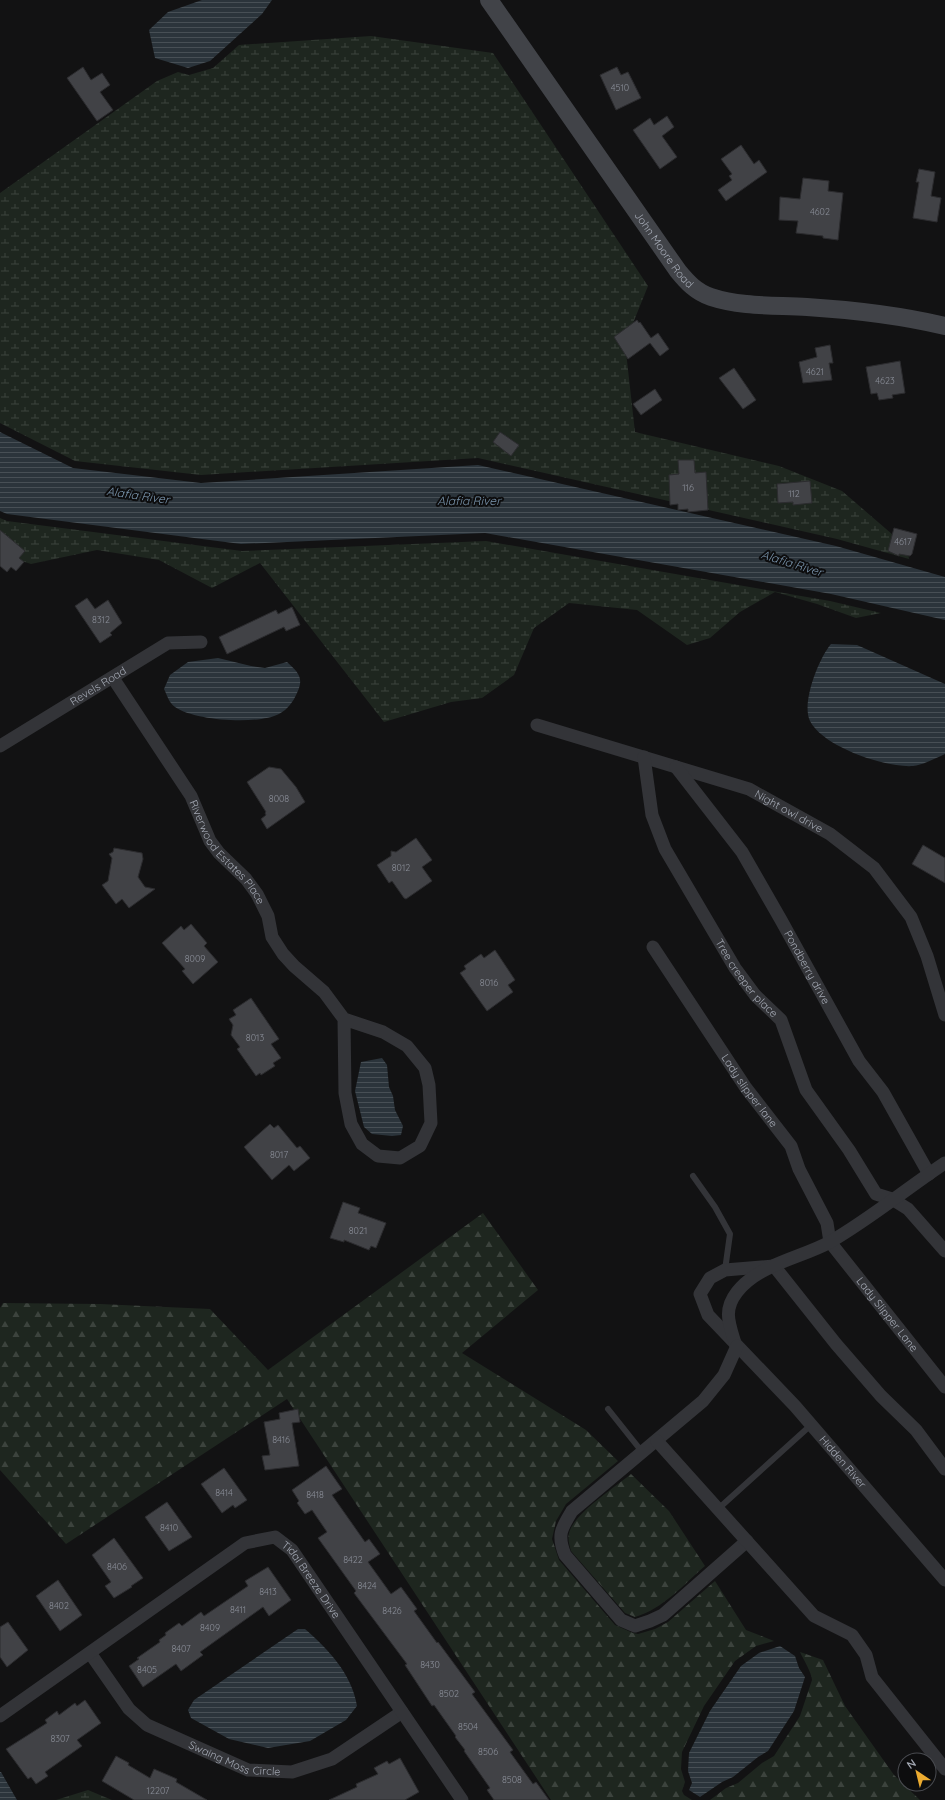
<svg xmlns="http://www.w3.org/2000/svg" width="945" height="1800" font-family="Quicksand,sans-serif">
	<defs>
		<pattern id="forest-firs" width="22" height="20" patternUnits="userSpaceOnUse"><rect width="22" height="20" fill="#1e261f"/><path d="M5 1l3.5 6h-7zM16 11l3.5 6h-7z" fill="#3c433d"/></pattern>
		<pattern id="wetland-marsh" width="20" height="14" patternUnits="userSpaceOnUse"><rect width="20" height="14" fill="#1e261f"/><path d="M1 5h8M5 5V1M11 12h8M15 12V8" fill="none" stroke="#3c433d"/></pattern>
		<pattern id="water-rules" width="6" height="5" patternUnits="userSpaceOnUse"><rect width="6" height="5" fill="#2b343b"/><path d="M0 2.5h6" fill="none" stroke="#474f55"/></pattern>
	</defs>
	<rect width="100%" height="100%" fill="#121213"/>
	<path fill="url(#forest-firs)" d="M483,1213L538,1290L462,1353L586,1430L618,1461L566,1504L556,1521L552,1539L559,1560L615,1625L633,1633L638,1634L655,1629L668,1622L715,1581L746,1630L774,1641L756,1646L735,1661L704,1706L682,1752L681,1769L685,1782L682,1791L684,1795L692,1800H551L287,1399L66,1544L0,1470V1308L3,1303L100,1304L210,1309L268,1370Z
		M631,1474L669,1511L705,1566C683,1585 663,1609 635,1617L625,1613L571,1551C569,1543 567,1538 570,1530C577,1512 615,1487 631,1474Z
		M800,1652L823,1660L845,1706L894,1775L920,1800H710L726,1788L738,1783L762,1763L774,1756L800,1716L812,1680C812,1673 803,1659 800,1652Z"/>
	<path fill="url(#wetland-marsh)" d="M371,36L493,53L648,286L625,343L635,432L779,466L842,491L907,547L909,559L837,539L478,458L201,475L75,461L0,423V193L157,81L178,72L189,75L213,68L239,45Z
		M0,518L7,521L242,551L486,541L830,601L881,613L856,618L817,604L775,592L740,612L710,638L687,645L637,610L569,603L534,628L514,675L482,698L451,702L384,722L260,563L212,588L159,560L97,550L31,564L0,554Z
		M88,1790L112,1800H56Z"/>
	<path fill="url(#water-rules)" d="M202,0H272L262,14L210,61L188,68L155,58L149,30L168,12Z
		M0,432L73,468L201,483L478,465L836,546L945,577V620L831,594L485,533L241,544L7,514L0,511Z
		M831,644L857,645L945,684V754C936,758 923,765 913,766C886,768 823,747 810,721C801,703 819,658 831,644Z
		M218,658L251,666L265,668L287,662C299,673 304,678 297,693C293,702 288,709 279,714C258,725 195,721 175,707C169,703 167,695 164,689L170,675L188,662Z
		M382,1058L387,1065L389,1087L393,1096L395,1110L403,1126L401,1135L392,1136L372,1134L364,1127L355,1091L361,1062Z
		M298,1629H305C328,1649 352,1674 357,1706L346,1720L310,1741L268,1748L229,1739L191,1718L188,1710L194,1700Z
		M780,1646L795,1656L799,1668L805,1677L794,1711L768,1751L758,1757L733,1777L722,1782L700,1797L689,1790L692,1783L688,1771L689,1753L710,1711L741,1666L759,1653Z
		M0,1772H1L17,1800H0Z"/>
	<path fill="#414246" stroke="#2c2c2f" d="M83,67L91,80L102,73L110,85L100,92L113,110L97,121L67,78Z
		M617,67L621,75L628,72L641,98L616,110L600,75Z
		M667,116L674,127L662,136L677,157L660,169L633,130L650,118L654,125Z
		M741,145L754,164L759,160L767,172L726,201L718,190L732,180L729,176L732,174L721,159Z
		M919,169L935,172L931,196L941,198L937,222L913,218L919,182H916Z
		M803,178L829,181L828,191L843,193L838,240L823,238V236L796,233L798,221L779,220L780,197L800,199Z
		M637,320L639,323L640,322L651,338L658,333L669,349L660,356L650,343L628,359L614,337Z
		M830,345L833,363H829L832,380L803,383L799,362L817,357L815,348Z
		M900,361L905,393L892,395L893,398L879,400L877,393L871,394L866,367Z
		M734,368L756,400L743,409L719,378Z
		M655,389L662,400L641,415L633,404Z
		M500,432L519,445L511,456L493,442Z
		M678,460H694L695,473L706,472L708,510L688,512V509L678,510V504L670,505L669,475L679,474Z
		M810,481L812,503L793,505V502L778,503L777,484Z
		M894,528L917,534L912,554L910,556L899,554V556L888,551Z
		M0,530L25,551L19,558L24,562L16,571L11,567L7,572L0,566Z
		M87,598L95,609L108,600L122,623L110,633L112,635L100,643L75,606Z
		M292,607L300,625L286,631L284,627L227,654L219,637L276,610L278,614Z
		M269,767L281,769L296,787L305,802L267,829L261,819L266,815L265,813L266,812L247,782Z
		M416,838L432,860L422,867L432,881L406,899L404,898L392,881L389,883L377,865L391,856V851L396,852Z
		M923,845L945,858V883L912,864Z
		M114,848L142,853L143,859L138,877L145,887L155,889L129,908L122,899L116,904L102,885L108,881L112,858L109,854L113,852Z
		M191,924L207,943L204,946L218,962L193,984L182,971L185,969L162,943L181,926L184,930Z
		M495,950L515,980L508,985L513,992L487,1011L460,973L466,969L464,966L481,954L484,958Z
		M251,998L279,1039L271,1044L281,1058L273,1063L275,1066L261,1075L260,1073L256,1076L237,1049L240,1047L231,1035L233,1025L229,1019L236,1015L233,1010Z
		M270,1124L274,1128L278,1125L297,1148L300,1146L310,1158L294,1171L289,1165L272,1180L244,1147Z
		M343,1202L360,1208L358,1213L386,1223L376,1248L371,1246L369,1250L344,1240V1242L330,1238Z
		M298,1409L300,1422L292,1423L299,1466L265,1470L262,1456L270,1455L264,1422L280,1419L279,1413Z
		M326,1466L342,1489L332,1495L365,1542L369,1539L380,1554L368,1562L391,1594L401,1587L417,1609L414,1611L437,1643L438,1642L475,1692L472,1694L513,1750L510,1752L533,1784L536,1782L549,1800H494L487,1790L490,1788L464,1751L465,1750L455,1737L456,1736L434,1705L432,1706L405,1665L407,1664L354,1593L356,1591L318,1538L327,1532L312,1510L305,1514L297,1503L299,1501L292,1490Z
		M224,1468L247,1500L235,1508L233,1505L222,1513L201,1484Z
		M167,1502L192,1537L169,1551L145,1517Z
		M114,1538L143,1578L131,1586L132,1587L114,1598L105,1586L111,1582L92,1555Z
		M268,1567L291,1600L269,1616L263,1607L200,1652L203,1655L181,1671L176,1664L143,1687L129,1666L139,1659L137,1658L160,1642L159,1640L166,1635L165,1633L179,1623L182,1626L201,1612L204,1616L248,1586L245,1581Z
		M58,1580L82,1615L60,1631L36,1596Z
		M8,1622L28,1650L7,1667L0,1657V1627Z
		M85,1700L101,1723L77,1740L82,1746L45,1772L48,1776L36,1784L31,1777L28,1779L6,1749L47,1723L45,1720L57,1711L59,1715L75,1703L77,1706Z
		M116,1756L129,1763L128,1765L150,1778L154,1769L177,1779L176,1782L207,1800H134L102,1781Z
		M400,1758L419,1792L405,1800H329L357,1787L356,1784L378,1774L374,1768L387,1761L389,1764Z"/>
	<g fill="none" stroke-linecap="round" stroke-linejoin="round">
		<path stroke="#333438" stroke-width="6" d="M693,1176L715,1207L730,1234L725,1270
			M608,1409L643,1453
			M718,1509L811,1425"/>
		<g stroke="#333438" stroke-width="13">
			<path id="s1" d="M113,678L191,796L210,841L219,853L246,879L257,894L268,916L272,937L283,954L294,966L324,992L344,1019L345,1093L351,1124L362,1144L378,1156L400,1158L420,1146L431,1123L429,1085L425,1068L407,1046L383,1032L344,1019"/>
			<path id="s2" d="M537,725L749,789L830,834L874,868L911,917L927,956L945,1015"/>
			<path id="s3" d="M0,746L168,643L201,642"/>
			<path id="s4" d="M644,757L652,815L665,849L735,968L755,995L781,1020L806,1090L849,1150L876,1194L892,1199L908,1209L945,1251"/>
			<path id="s5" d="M676,767L742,852L781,920L859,1061L883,1092L929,1174"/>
			<path id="s6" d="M653,947L746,1088L791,1146L799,1169L827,1223L830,1242L945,1387"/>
			<path id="s7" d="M774,1266L725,1270L710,1278L700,1294L708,1315L795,1406L945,1580"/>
			<path d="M774,1266L836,1344L881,1396L916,1430L945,1469"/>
			<path d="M735,1343C729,1323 723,1310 737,1292C759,1264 801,1258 830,1242C870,1219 906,1189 945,1163"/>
			<path d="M737,1346L724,1375L703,1401L572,1511C561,1529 557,1535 565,1555L621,1620L635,1626L650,1621L663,1615L747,1541"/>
			<path d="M657,1441L814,1616L852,1635L866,1655L872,1677L945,1769"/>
			<path id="s8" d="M90,1653L129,1709L147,1725L248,1770L292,1772L332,1759L402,1712"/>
			<path id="s9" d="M0,1716L245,1543L275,1537L292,1550L462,1800"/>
		</g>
		<path stroke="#414348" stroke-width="18" id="s10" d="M489,0L678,271C687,282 696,292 711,297C741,307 776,305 807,307C854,310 899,315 945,326"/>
	</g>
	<g text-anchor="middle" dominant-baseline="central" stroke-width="4" stroke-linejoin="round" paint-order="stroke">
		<g font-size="9" fill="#8a8e98">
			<text x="620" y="87">4510</text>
			<text x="820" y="211">4602</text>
			<text x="815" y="371">4621</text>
			<text x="885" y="380">4623</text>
			<text x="688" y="487">116</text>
			<text x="794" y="493">112</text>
			<text x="903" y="541">4617</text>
			<text x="101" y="619">8312</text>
			<text x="279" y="798">8008</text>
			<text x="401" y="867">8012</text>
			<text x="195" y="958">8009</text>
			<text x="489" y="982">8016</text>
			<text x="255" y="1037">8013</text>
			<text x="279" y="1154">8017</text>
			<text x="358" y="1230">8021</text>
			<text x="281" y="1439">8416</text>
			<text x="224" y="1492">8414</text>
			<text x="315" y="1494">8418</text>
			<text x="169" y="1527">8410</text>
			<text x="353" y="1559">8422</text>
			<text x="117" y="1566">8406</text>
			<text x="367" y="1585">8424</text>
			<text x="268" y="1591">8413</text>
			<text x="59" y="1605">8402</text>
			<text x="238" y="1609">8411</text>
			<text x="392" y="1610">8426</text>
			<text x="210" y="1627">8409</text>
			<text x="181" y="1648">8407</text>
			<text x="430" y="1664">8430</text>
			<text x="147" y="1669">8405</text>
			<text x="449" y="1693">8502</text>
			<text x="468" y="1726">8504</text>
			<text x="60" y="1738">8307</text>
			<text x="488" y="1751">8506</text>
			<text x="512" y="1779">8508</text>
			<text x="158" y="1790">12207</text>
		</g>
		<g font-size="11" fill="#a3a8b3" stroke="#0d0d0e">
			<text stroke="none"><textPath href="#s10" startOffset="305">John Moore Road</textPath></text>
			<text stroke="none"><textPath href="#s3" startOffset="115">Revels Road</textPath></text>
			<text stroke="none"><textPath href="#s2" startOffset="267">Night owl drive</textPath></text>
			<text stroke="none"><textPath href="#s1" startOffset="209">Riverwood Estates Place</textPath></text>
			<text stroke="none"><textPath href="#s5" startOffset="240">Pondberry drive</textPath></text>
			<text stroke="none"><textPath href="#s4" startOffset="248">Tree creeper place</textPath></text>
			<text stroke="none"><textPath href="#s6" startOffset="173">Lady slipper lane</textPath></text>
			<text stroke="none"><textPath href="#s6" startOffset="439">Lady Slipper Lane</textPath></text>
			<text stroke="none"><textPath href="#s7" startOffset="307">Hidden River</textPath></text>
			<text stroke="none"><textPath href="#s9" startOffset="387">Tidal Breeze Drive</textPath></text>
			<text stroke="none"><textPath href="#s8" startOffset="187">Swaing Moss Circle</textPath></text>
		</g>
		<g font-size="12" font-style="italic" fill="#7b96ae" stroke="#0d0d0e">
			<text transform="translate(138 495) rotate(8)">Alafia River</text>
			<text x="469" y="500">Alafia River</text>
			<text transform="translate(792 563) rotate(17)">Alafia River</text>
		</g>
	</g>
	<g transform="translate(917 1772) rotate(325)"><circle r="19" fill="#0d0d0e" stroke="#494b50"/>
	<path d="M0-3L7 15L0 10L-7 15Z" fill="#ecab30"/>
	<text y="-6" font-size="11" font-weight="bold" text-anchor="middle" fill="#a3a8b3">N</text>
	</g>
</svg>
